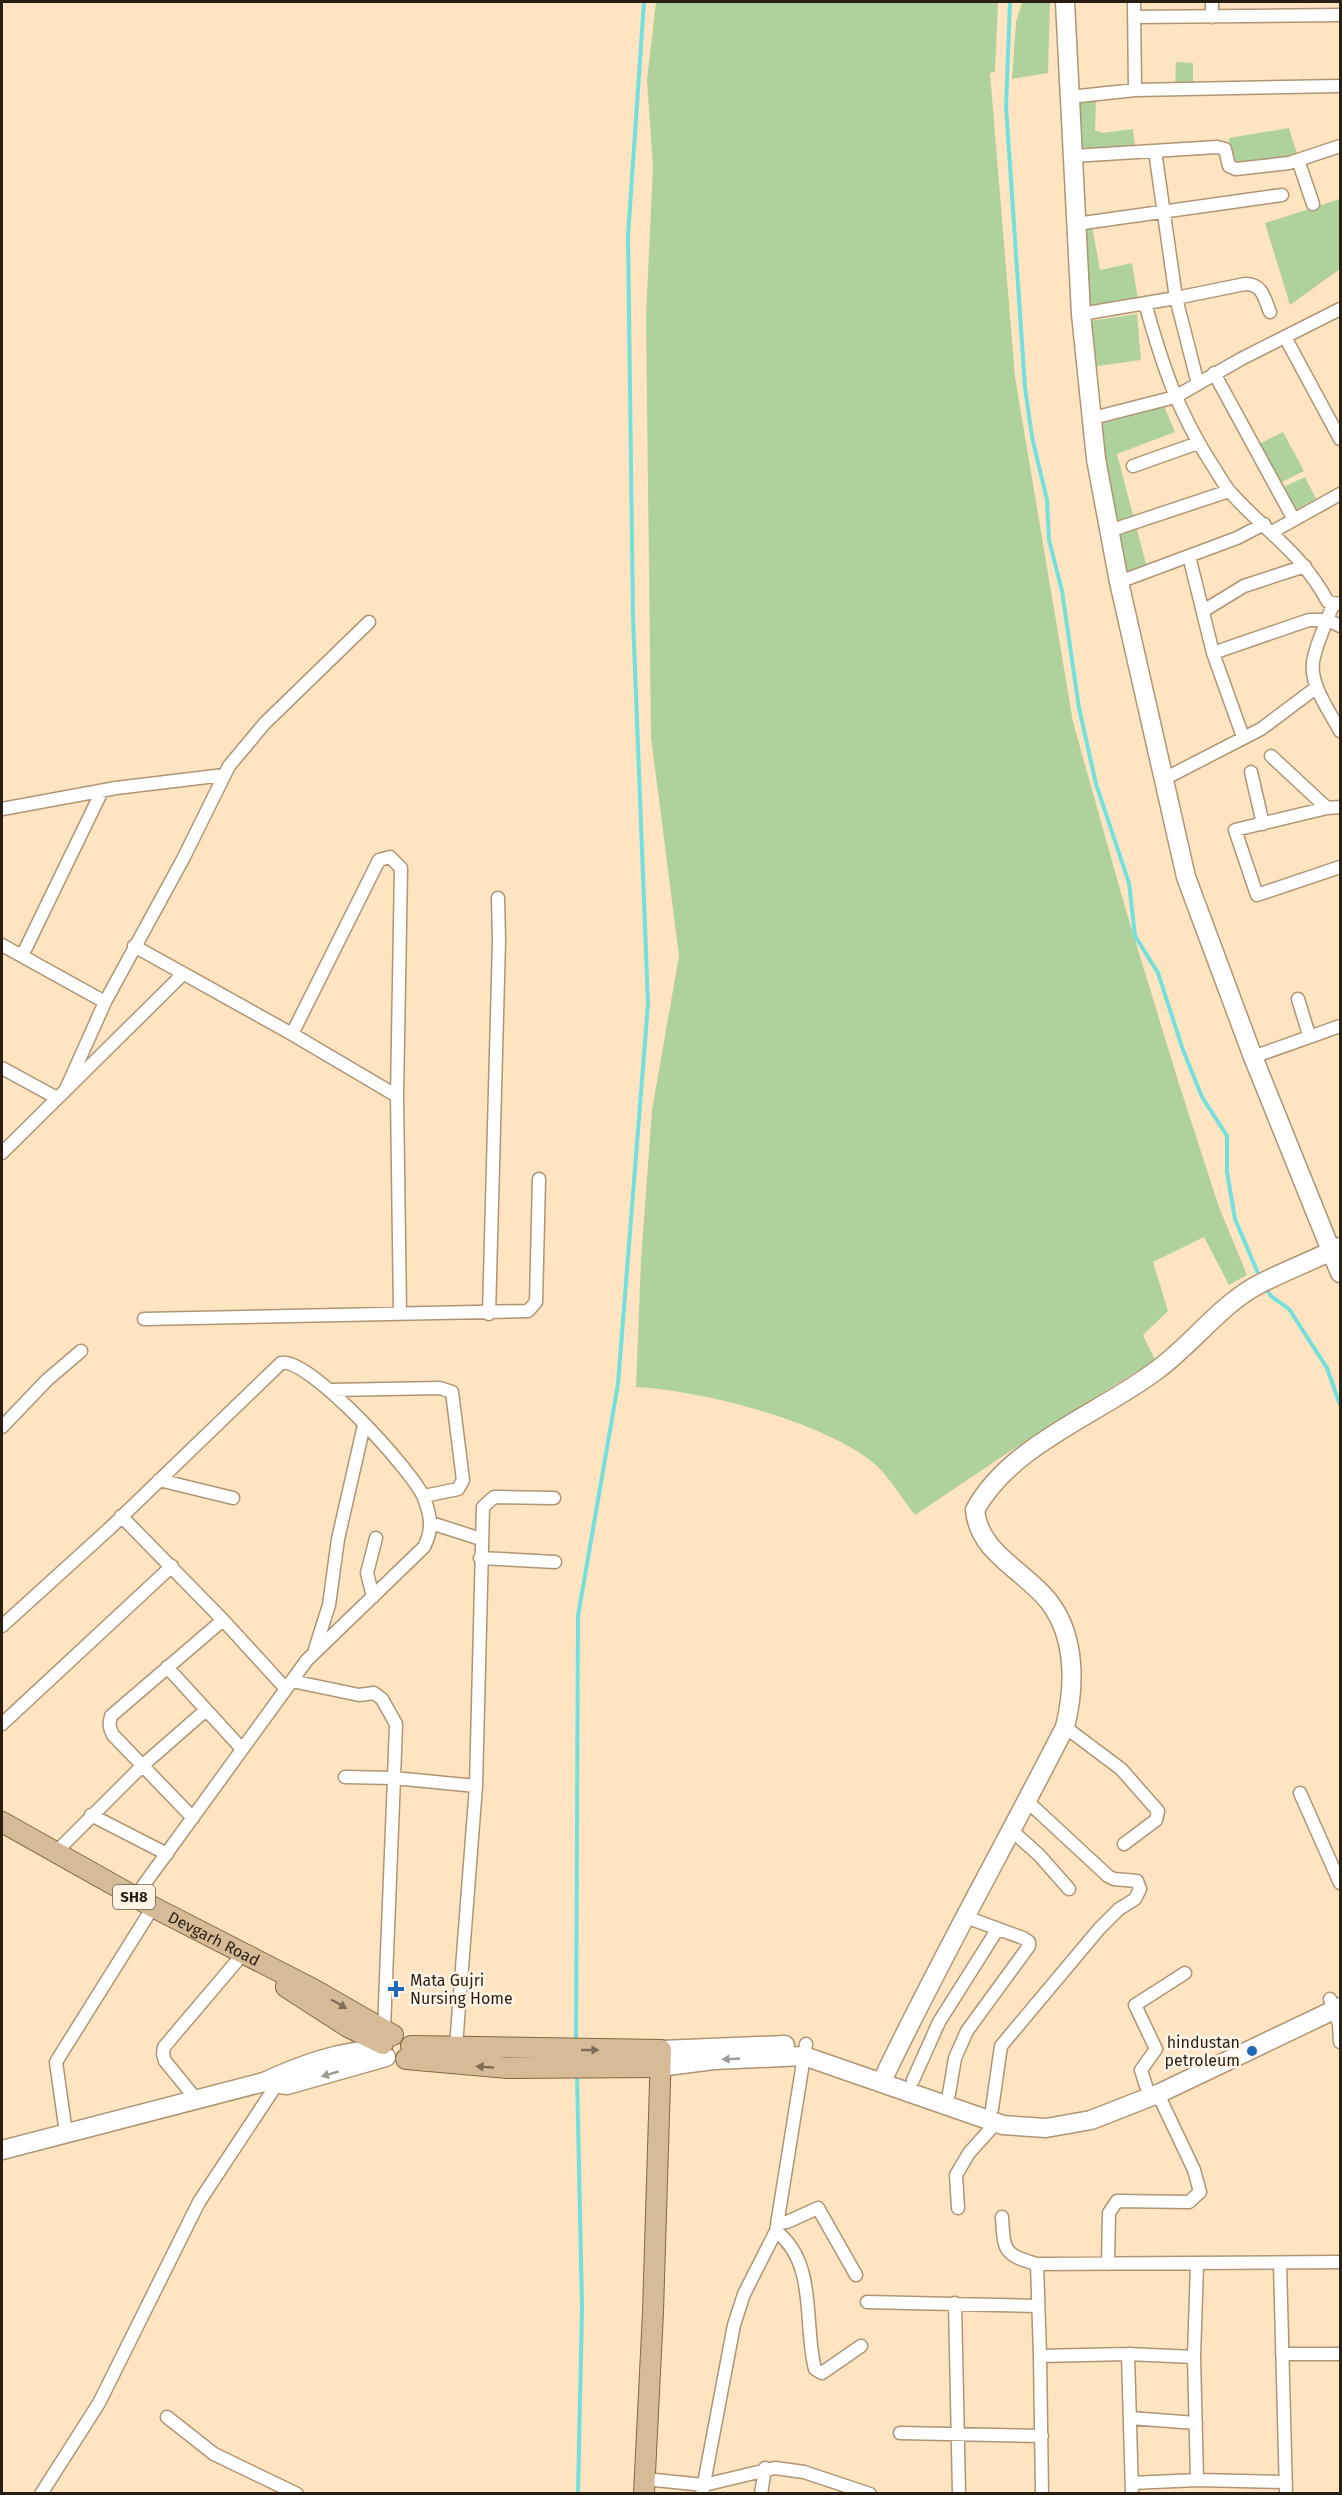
<svg xmlns="http://www.w3.org/2000/svg" width="1342" height="2495" font-family="'Fira Sans',sans-serif">
	<rect width="100%" height="100%" fill="#ffe4c1"/>
	<path fill="#afd19b" d="M656,2H998L995,72L990,73L1015,377L1073,722L1125,907L1179,1084L1219,1207L1247,1275L1229,1285L1204,1237L1153,1262L1168,1311L1143,1335L1155,1360L1033,1436L915,1515C901,1498 888,1474 871,1461C818,1420 703,1391 636,1387L641,1260L652,1110L679,956L651,737L646,316L653,167L647,80Z
		M1022,2H1050L1048,73L1012,79L1016,22Z
		M1176,62L1193,63V84L1175,86Z
		M1072,99H1096L1095,130L1102,133L1133,129L1135,148L1075,153Z
		M1289,128L1298,157L1231,171L1229,138Z
		M1340,199V269L1290,305L1265,223Z
		M1092,226L1100,270L1132,263L1138,300L1084,310L1079,229Z
		M1137,314L1141,360L1092,367L1090,321Z
		M1164,406L1175,432L1117,454L1147,568L1123,573L1094,426Z
		M1283,432L1304,471L1272,487L1251,448Z
		M1305,477L1316,499L1291,512L1277,490Z"/>
	<g fill="none" stroke-linecap="round" stroke-linejoin="round">
		<path stroke="#74e0de" stroke-width="4" d="M1010,2L1006,106L1025,388L1032,437L1047,500L1049,540L1062,591L1079,708L1096,784L1129,883L1135,936L1158,973L1183,1050L1202,1097L1227,1136V1172L1235,1219L1260,1278
			M1265,1287L1271,1296L1289,1309L1327,1368L1340,1405
			M576,2043L578,1616L618,1384L648,1004L633,617L628,236L644,2
			M577,2074L582,2307L578,2494"/>
		<g stroke="#ae9574" stroke-width="15">
			<path id="street" d="M1134,2L1135,90
				M1212,2V17
				M1135,17L1340,15
				M1070,97L1135,90L1340,86
				M1155,151L1176,298L1198,384
				M1073,156L1217,147L1225,149L1229,166L1236,169L1289,163L1340,146
				M1298,160L1313,204
				M1076,224L1282,195
				M1145,303C1162,364 1177,410 1211,463C1218,473 1223,484 1231,493C1267,533 1301,552 1328,602L1340,604
				M1081,314L1176,298L1245,284C1263,284 1264,298 1270,312
				M1285,337L1340,439
				M1214,373L1293,518
				M1093,418L1175,397L1241,359L1340,309
				M1133,466L1198,443
				M1109,531L1229,491
				M1272,532L1340,494
				M1189,556L1213,653L1243,737
				M1119,582L1237,538L1264,524
				M1333,604C1327,622 1318,639 1314,657C1307,682 1329,710 1340,731
				M1203,611L1244,586L1305,566
				M1213,653L1309,620H1328L1340,626
				M1271,756L1327,808
				M1251,772L1263,824
				M1164,779L1261,729L1317,687
				M1340,807L1327,808L1235,830L1257,895L1340,867
				M2,809L116,788L224,775
				M2,945L105,1002
				M134,946L292,1034L397,1096
				M22,956L102,791
				M1298,999L1309,1035
				M292,1034L379,860L390,857L401,868L397,1096L400,1313
				M1253,1057L1340,1026
				M2,1068L57,1098
				M66,1089L105,1002L183,859L229,766L265,723L369,622
				M2,1153L183,974
				M489,1314L499,941L498,898
				M144,1319L528,1311L536,1302L539,1179
				M331,1390L440,1388L452,1392L463,1480L458,1489L424,1496
				M2,1427L47,1380L81,1351
				M159,1480L233,1498
				M121,1516L223,1620L286,1689
				M431,1523L481,1539
				M480,1558L555,1562
				M373,1597L367,1573L376,1538
				M2,1626L109,1529L281,1363C308,1356 414,1472 424,1498C431,1516 433,1530 424,1547L307,1660L135,1897
				M315,1649L329,1605L338,1539L364,1425
				M167,1667L242,1749
				M292,1681L359,1695L374,1693L382,1699L396,1724L394,1778L345,1777
				M2,1724L172,1566
				M1065,1727L1121,1769L1158,1811L1156,1820L1124,1844
				M1300,1793L1340,1883
				M91,1815L167,1854
				M193,1818L113,1735C109,1728 109,1724 111,1716L223,1620
				M1010,1829L1039,1855L1069,1889
				M56,1852L143,1765L206,1710
				M1330,1999L1339,2024L1340,2042
				M384,2029L394,1778L476,1786
				M456,2046L476,1786L483,1507L494,1497L554,1498
				M913,2080L939,2022L997,1930
				M1146,2086L1141,2070L1156,2049L1135,2005L1185,1973
				M949,2094L955,2058L967,2031L1029,1946V1942L1023,1938L963,1916
				M196,2099L165,2061L163,2054L164,2047L242,1955
				M992,2109L1001,2046L1099,1929L1119,1909L1135,1899L1140,1889L1137,1881L1114,1879L1108,1876L1027,1801
				M66,2133L56,2062L153,1907
				M958,2208L956,2175L969,2153L996,2123
				M1002,2217C1004,2250 1003,2255 1037,2264L1340,2262
				M778,2223L787,2222L818,2208L856,2275
				M776,2231C818,2264 803,2323 815,2369L822,2373L861,2346
				M1280,2263L1286,2494
				M1037,2264L1040,2356
				M1108,2264L1109,2213L1117,2201L1189,2202L1200,2192L1194,2170L1158,2094
				M867,2302L1037,2306
				M955,2303L959,2494
				M1128,2354L1132,2494
				M1282,2354H1340
				M1194,2357L1197,2480
				M167,2417L214,2454L297,2494
				M1130,2418L1196,2423
				M900,2433L1042,2436
				M645,2479L704,2485L775,2468L804,2472L870,2494
				M1132,2483L1197,2480L1286,2482
				M41,2494L99,2403L199,2202L277,2084
				M702,2494L734,2325L744,2294L776,2231L806,2044
				M761,2494L765,2468
				M1042,2494L1040,2356L1128,2354L1194,2357L1197,2264"/>
		</g>
		<g stroke="#ae9574" stroke-width="21">
			<path id="secondary" d="M1065,2L1081,314L1096,459L1119,582L1186,877L1253,1057L1340,1273
				M661,2050L785,2045
				M659,2067L714,2060L804,2056L1003,2125L1046,2128L1091,2120L1160,2093L1340,2007
				M882,2081C939,1961 1005,1845 1065,1727C1075,1687 1076,1638 1050,1603C1025,1570 979,1554 975,1510C1010,1445 1099,1414 1157,1370C1191,1345 1218,1308 1254,1287C1281,1272 1312,1261 1340,1247
				M266,2082L287,2085L386,2057
				M2,2150L264,2082C303,2064 340,2051 382,2049"/>
		</g>
		<g stroke="#86673c" stroke-width="22">
			<g id="primary">
				<path id="s1" d="M2,1822L153,1907L313,1989L393,2035"/>
				<path d="M286,1987L348,2027L383,2044"/>
				<path d="M411,2046L661,2050L653,2312L644,2494"/>
				<path d="M406,2059L508,2068L659,2067"/>
			</g>
		</g>
		<use href="#street" stroke="#fff" stroke-width="12"/>
		<use href="#secondary" stroke="#fff" stroke-width="18"/>
		<use href="#primary" stroke="#d5bb97" stroke-width="20"/>
	</g>
	<defs><path id="oneway-solid" d="M-6-.8H1V-3.2L6.5 0L1 3.2V.8H-6Z" transform="scale(1.5)"/></defs>
	<g fill="#7e6d54">
		<use href="#oneway-solid" transform="translate(339 2004) rotate(30)"/>
		<use href="#oneway-solid" transform="translate(590 2050)"/>
		<use href="#oneway-solid" transform="translate(485 2067) rotate(-176)"/>
	</g>
	<g fill="#9e9a94">
		<use href="#oneway-solid" transform="translate(731 2059) rotate(177)"/>
		<use href="#oneway-solid" transform="translate(330 2074) rotate(164)"/>
	</g>
	<g fill="#2169b9" stroke="#fff4e6" stroke-width="2">
		<path d="M393 1980h6v6h6v6h-6v6h-6v-6h-6v-6h6z"/>
		<circle cx="1252" cy="2051" r="6"/>
	</g>
	<g text-anchor="middle" dominant-baseline="central" stroke-width="5" stroke-linejoin="round" paint-order="stroke">
		<rect fill="#fff4e6" stroke="#685f52" stroke-width="1.5" x="113" y="1885" width="42" height="24" rx="4.5"/>
		<g font-size="15" font-weight="bold" fill="#281f12">
			<text x="134" y="1897">SH8</text>
		</g>
		<g font-size="16" fill="#281f12" stroke="#fff4e6">
			<text stroke="none"><textPath href="#s1" startOffset="242">Devgarh Road</textPath></text>
		</g>
		<g font-size="16" fill="#281f12" stroke="#fff4e6" text-anchor="start">
			<text x="410" y="1980">Mata Gujri<tspan x="410" dy="18">Nursing Home</tspan></text>
			<text x="1240" y="2042" text-anchor="end">hindustan<tspan x="1240" dy="18">petroleum</tspan></text>
		</g>
	</g>
	<rect width="1342" height="2495" fill="none" stroke="#281f12" stroke-width="6"/>
</svg>
